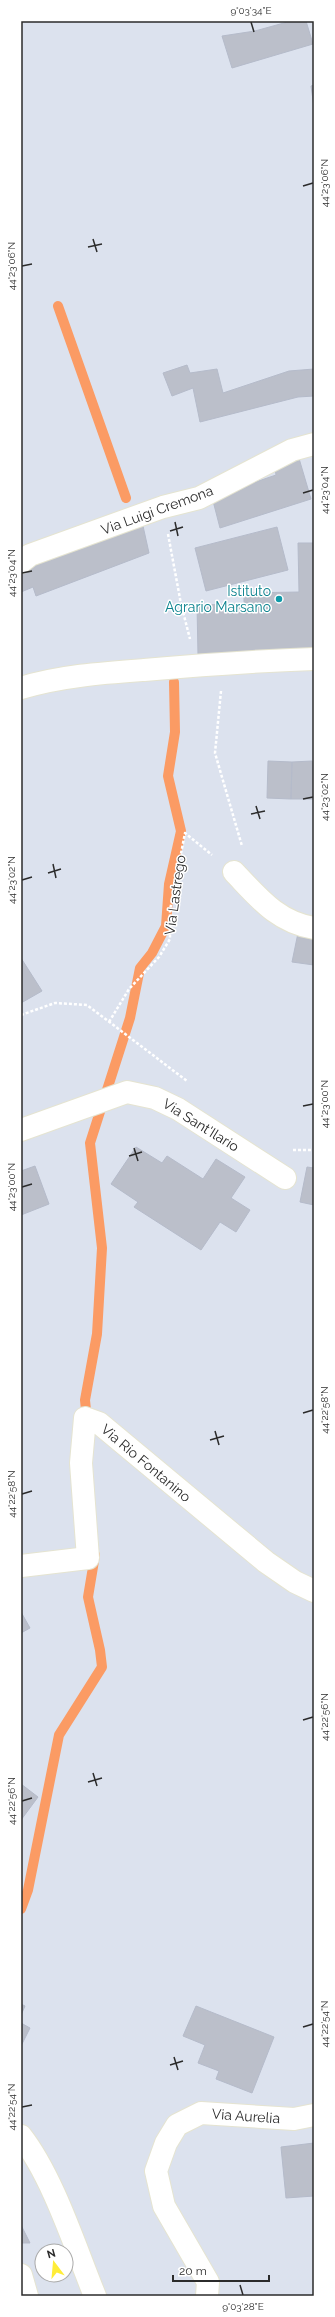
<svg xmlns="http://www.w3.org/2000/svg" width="335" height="2317" font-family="Raleway,sans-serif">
	<rect width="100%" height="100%" fill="#dce2ee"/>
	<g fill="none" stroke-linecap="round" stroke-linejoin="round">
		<path stroke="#fb9b64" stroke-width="10" d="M58,306L126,498
			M87,1420L85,1400L97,1334L102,1248L90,1143L130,1018L140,968L152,953L166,926L169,884L181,831L168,776L175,732L174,682
			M21,1909L28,1890L59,1735L102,1667L100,1650L88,1597L95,1555"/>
	</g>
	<path fill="#bbbfca" stroke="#b5bbca" d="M291,21H306L313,44L232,68L222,36L255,31Z
		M314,85V107L311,86Z
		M187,365L190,373L217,369L223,393L289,371L314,369V396L298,397L200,422L193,388L172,396L163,373Z
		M298,455L311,499L220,528L212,497L276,475L275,468Z
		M141,517L149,553L36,596L33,587L21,592V572L25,564Z
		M277,527L288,570L206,591L195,548Z
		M298,543H314V652L198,655L197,605L244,604V593L299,592Z
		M268,761L292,762L291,799L267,798Z
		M312,761L314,799H291L292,762Z
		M298,933L314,935V965L292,962Z
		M21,958L42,991L21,1003Z
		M136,1147L162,1163L167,1156L203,1179L216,1159L245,1177L231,1198L250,1210L236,1232L220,1222L201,1250L134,1207L138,1202L111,1184Z
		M35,1166L49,1204L21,1215V1171Z
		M307,1167L314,1168V1205L300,1202Z
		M21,1612L30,1628L21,1633Z
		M21,1784L38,1797L21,1820Z
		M21,2004L25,2006L21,2015Z
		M196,2006L274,2037L252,2093L216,2079L219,2071L198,2063L205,2045L183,2036Z
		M21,2023L30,2028L21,2046Z
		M314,2143V2196L286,2198L281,2147Z
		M21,2225L30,2243H21Z"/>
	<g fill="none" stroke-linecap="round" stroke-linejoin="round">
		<g stroke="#e5e4d1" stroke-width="24">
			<path id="minor" d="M21,562L30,555L163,507L199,498L292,450L314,444
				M21,688C60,676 103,673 144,670C201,665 257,661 314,659
				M234,872C258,897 277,922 314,928
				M21,1130L127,1092L155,1098L178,1109L285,1178
				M21,1566L88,1558L81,1463L85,1418L99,1423L266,1562L295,1582L314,1591
				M21,2136C53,2177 75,2247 95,2296
				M21,2275L27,2296
				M207,2296L208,2282L164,2206L156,2171L166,2143L177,2125L201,2113L294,2119L314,2115"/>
		</g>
		<path stroke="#fff" stroke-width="2.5" stroke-dasharray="3 2" stroke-linecap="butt" d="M168,534L181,604L190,639
			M221,691L215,753L242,846
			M21,1015L55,1003L87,1005L187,1081
			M109,1022L129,989L159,957L170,939V910L185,833L212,855
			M293,1150H314"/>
		<use href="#minor" stroke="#fff" stroke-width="22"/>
	</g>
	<path fill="none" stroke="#2b2b2b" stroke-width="1.5" d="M251,22L254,32M303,186L313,183M93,239L97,252M88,247L102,244M22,266L32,264M303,493L313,490M175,522L178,536M170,531L183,527M22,573L32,571M303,799L313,797M256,806L260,819M251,814L265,811M53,864L56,878M48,873L61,869M22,880L32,877M303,1106L313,1104M134,1148L138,1161M129,1156L142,1152M22,1187L32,1184M303,1413L313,1410M215,1431L219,1445M210,1440L224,1436M22,1494L32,1491M303,1720L313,1717M93,1773L97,1786M88,1782L102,1778M22,1801L32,1798M303,2027L313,2024M174,2057L178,2070M170,2065L183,2061M22,2107L32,2105M240,2285L243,2295"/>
	<circle fill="#0f9aa8" stroke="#fff" stroke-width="1.5" cx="279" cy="599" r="4"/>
	<g text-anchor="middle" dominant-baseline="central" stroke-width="3" stroke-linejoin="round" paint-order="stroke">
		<g font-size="14" fill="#2b2b2b" stroke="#fff">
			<text transform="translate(157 510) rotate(-20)">Via Luigi Cremona</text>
			<text transform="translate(175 895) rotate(-82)">Via Lastrego</text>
			<text transform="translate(201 1125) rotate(32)">Via Sant'Ilario</text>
			<text transform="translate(146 1463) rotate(40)">Via Rio Fontanino</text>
			<text transform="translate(246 2116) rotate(4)">Via Aurelia</text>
		</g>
		<g font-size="14" fill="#0d838f" stroke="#fff" text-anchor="end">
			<text x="271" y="591">Istituto<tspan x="271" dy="16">Agrario Marsano</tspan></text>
		</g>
	</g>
	<rect width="335" height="2317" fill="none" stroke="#ffffff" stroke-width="44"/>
	<g transform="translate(54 2263) rotate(344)"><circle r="19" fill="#ffffff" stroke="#aaaaaa"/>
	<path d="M0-3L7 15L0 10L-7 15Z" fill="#ffed38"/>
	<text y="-6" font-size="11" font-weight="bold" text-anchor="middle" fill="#2b2b2b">N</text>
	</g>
	<path d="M173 2275v6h96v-6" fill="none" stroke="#2b2b2b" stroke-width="2"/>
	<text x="179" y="2275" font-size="12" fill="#2b2b2b" stroke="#ffffff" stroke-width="3" paint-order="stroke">20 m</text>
	<rect x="22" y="22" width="291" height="2273" fill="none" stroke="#2b2b2b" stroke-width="1.5"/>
	<g font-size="10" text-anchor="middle" fill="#2b2b2b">
		<text x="251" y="14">9°03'34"E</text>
		<text transform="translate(324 183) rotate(-90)" y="4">44°23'06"N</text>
		<text transform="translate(11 266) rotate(-90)" y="4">44°23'06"N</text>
		<text transform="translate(324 490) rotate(-90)" y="4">44°23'04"N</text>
		<text transform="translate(11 573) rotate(-90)" y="4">44°23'04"N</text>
		<text transform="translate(324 797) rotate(-90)" y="4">44°23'02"N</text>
		<text transform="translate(11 880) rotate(-90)" y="4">44°23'02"N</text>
		<text transform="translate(324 1104) rotate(-90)" y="4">44°23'00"N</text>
		<text transform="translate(11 1187) rotate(-90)" y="4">44°23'00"N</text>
		<text transform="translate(324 1410) rotate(-90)" y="4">44°22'58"N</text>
		<text transform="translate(11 1494) rotate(-90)" y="4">44°22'58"N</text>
		<text transform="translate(324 1717) rotate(-90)" y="4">44°22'56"N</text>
		<text transform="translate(11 1801) rotate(-90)" y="4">44°22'56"N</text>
		<text transform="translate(324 2024) rotate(-90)" y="4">44°22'54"N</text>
		<text transform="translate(11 2107) rotate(-90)" y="4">44°22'54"N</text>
		<text x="243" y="2310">9°03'28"E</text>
	</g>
</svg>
